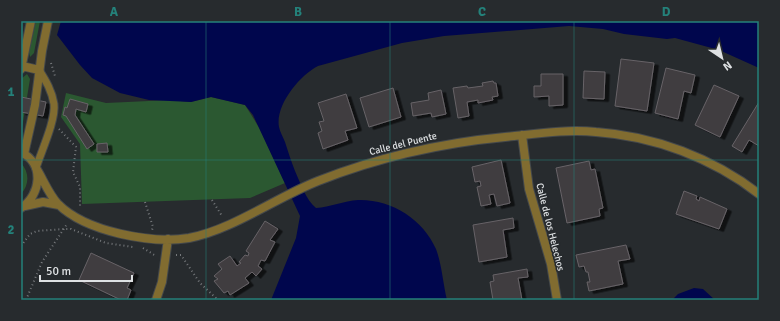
<svg xmlns="http://www.w3.org/2000/svg" width="780" height="321" font-family="Signika,sans-serif">
	<defs>
		<filter id="shadow"><feDropShadow dx="4.5" dy="2.5" stdDeviation="0" flood-color="#0009"/></filter>
	</defs>
	<rect width="100%" height="100%" fill="#272b2e"/>
	<path fill="#2b5831" d="M36,21H40L34,53L30,57L29,52Z
		M27,74L30,79L21,134V79Z
		M66,93L106,103L170,100L191,102L211,97L245,105L260,129L285,183L250,198L82,204L80,144L61,117Z
		M21,163C30,173 29,185 21,194Z"/>
	<path fill="#00064d" d="M61,21H759V68L719,50L675,38L667,39L624,34L603,29L569,26L444,36L402,43L318,66C300,75 275,105 279,127C280,132 283,137 285,142C288,151 291,161 295,171C300,182 306,200 316,208C330,207 344,201 358,200C391,199 423,219 436,249C442,265 443,284 447,300H271L296,238L300,216L253,115L245,105L211,97L191,102L149,100L120,93L92,78L80,65L57,35Z
		M694,288L703,289L715,300H672L678,294Z"/>
	<path fill="#403c40" stroke="#676367" filter="url(#shadow)" d="M621,59L654,63L647,111L615,106Z
		M666,68L695,75L691,93L684,91L678,119L655,113Z
		M584,71L605,72L604,99L583,98Z
		M541,74H563V105L549,106V96L534,97V86H541Z
		M493,81L494,83H496L498,96L492,97L493,100L478,103V100L467,102L469,116L458,118L453,88L467,86L468,88L483,86L482,83Z
		M714,85L739,96L720,137L695,125Z
		M393,88L401,117L369,127L360,98Z
		M441,90L446,114L432,117L431,113L413,116L411,103L429,100L428,93Z
		M346,94L357,128L345,131L348,140L323,149L318,133L322,131L319,122L324,121L318,103Z
		M21,97L46,102L43,116L21,112Z
		M70,99L88,104L86,112L76,109L75,115L94,144L87,149L66,116L63,115L65,107L67,108Z
		M759,102V146L749,140L742,152L732,146Z
		M107,143L108,152H97V144Z
		M501,160L510,203L497,206L494,194L489,195L491,204L481,206L477,187L481,186L480,181L475,182L472,167Z
		M589,161L591,170L595,169L603,208L599,209L600,216L567,223L556,168Z
		M684,191L697,196L696,199L699,201L700,197L727,209L719,229L676,214Z
		M513,218L514,228L503,230L507,257L479,262L473,225Z
		M265,221L278,229L270,240L275,242L265,261L261,260L258,266L262,269L256,276L252,272L245,278L249,283L230,295L228,291L224,293L214,281L218,279L214,276L222,269L218,264L230,256L237,266L241,263L239,262L245,255L248,256L249,253L246,251Z
		M626,245L630,259L618,261L623,284L589,291L587,282H590L588,272H586L584,266L579,267L576,255Z
		M91,253L134,273L127,288L131,290L127,300H121L79,280Z
		M527,269L528,277L518,278L522,300H493L490,282L494,281L493,275Z"/>
	<g fill="none" stroke-linecap="round" stroke-linejoin="round">
		<g stroke="#44484b" stroke-width="9">
			<path id="lane" d="M36,168C41,152 56,120 54,104C52,91 46,81 39,70"/>
		</g>
		<g stroke="#44484b" stroke-width="10">
			<path id="street" d="M22,66L39,70
				M21,69L31,21
				M522,135L529,189L551,264L557,300
				M21,152C45,164 41,195 21,208
				M24,154L35,105L42,51L48,21
				M36,168C43,179 49,195 58,204C86,232 152,244 189,238C232,230 277,197 318,181C379,157 441,143 505,137C535,134 566,129 596,132C654,136 713,158 759,194
				M25,206L43,202L59,205
				M156,300L162,282L168,239"/>
		</g>
		<path stroke="#76797c" stroke-width="2" stroke-dasharray="1 3" stroke-linecap="butt" d="M51,63L55,76
			M59,129L76,147L73,172L80,187V208
			M212,200L222,216
			M145,202L153,227L152,230
			M21,246L30,234L37,231L64,229H71L106,243L133,247
			M143,248L156,256
			M176,255H181L200,283L218,300
			M26,300L42,262L67,224"/>
		<use href="#lane" stroke="#816c30" stroke-width="7"/>
		<use href="#street" stroke="#816c30" stroke-width="8"/>
	</g>
	<path fill="none" stroke="#24817a" stroke-width="1" stroke-opacity="0.55" d="M206,21V300M390,21V300M574,21V300M21,160H759"/>
	<g text-anchor="middle" dominant-baseline="central" stroke-width="3.5" stroke-linejoin="round" paint-order="stroke">
		<g font-size="10" fill="#dee1e3" stroke="#272b2e">
			<text transform="translate(403 144) rotate(-14)">Calle del Puente</text>
			<text transform="translate(550 227) rotate(76)">Calle de los Helechos</text>
		</g>
	</g>
	<rect width="780" height="321" fill="none" stroke="#272b2e" stroke-width="44"/>
	<g transform="translate(722 58) rotate(145)" stroke="#272b2e" stroke-width="3" paint-order="stroke">
	<path d="M0-3L7 15L0 10L-7 15Z" fill="#dee1e3"/>
	<text y="-6" font-size="11" font-weight="bold" text-anchor="middle" fill="#dee1e3">N</text>
	</g>
	<path d="M40 275v6h92v-6" fill="none" stroke="#dee1e3" stroke-width="2"/>
	<text x="46" y="275" font-size="12" fill="#dee1e3" stroke="#272b2e" stroke-width="3" paint-order="stroke">50 m</text>
	<rect x="22" y="22" width="736" height="277" fill="none" stroke="#24817a" stroke-width="1.5"/>
	<g font-size="13" text-anchor="middle" font-weight="bold" fill="#24817a">
		<text x="114" y="16">A</text>
		<text x="298" y="16">B</text>
		<text x="482" y="16">C</text>
		<text x="666" y="16">D</text>
		<text x="11" y="96">1</text>
		<text x="11" y="234">2</text>
	</g>
</svg>
